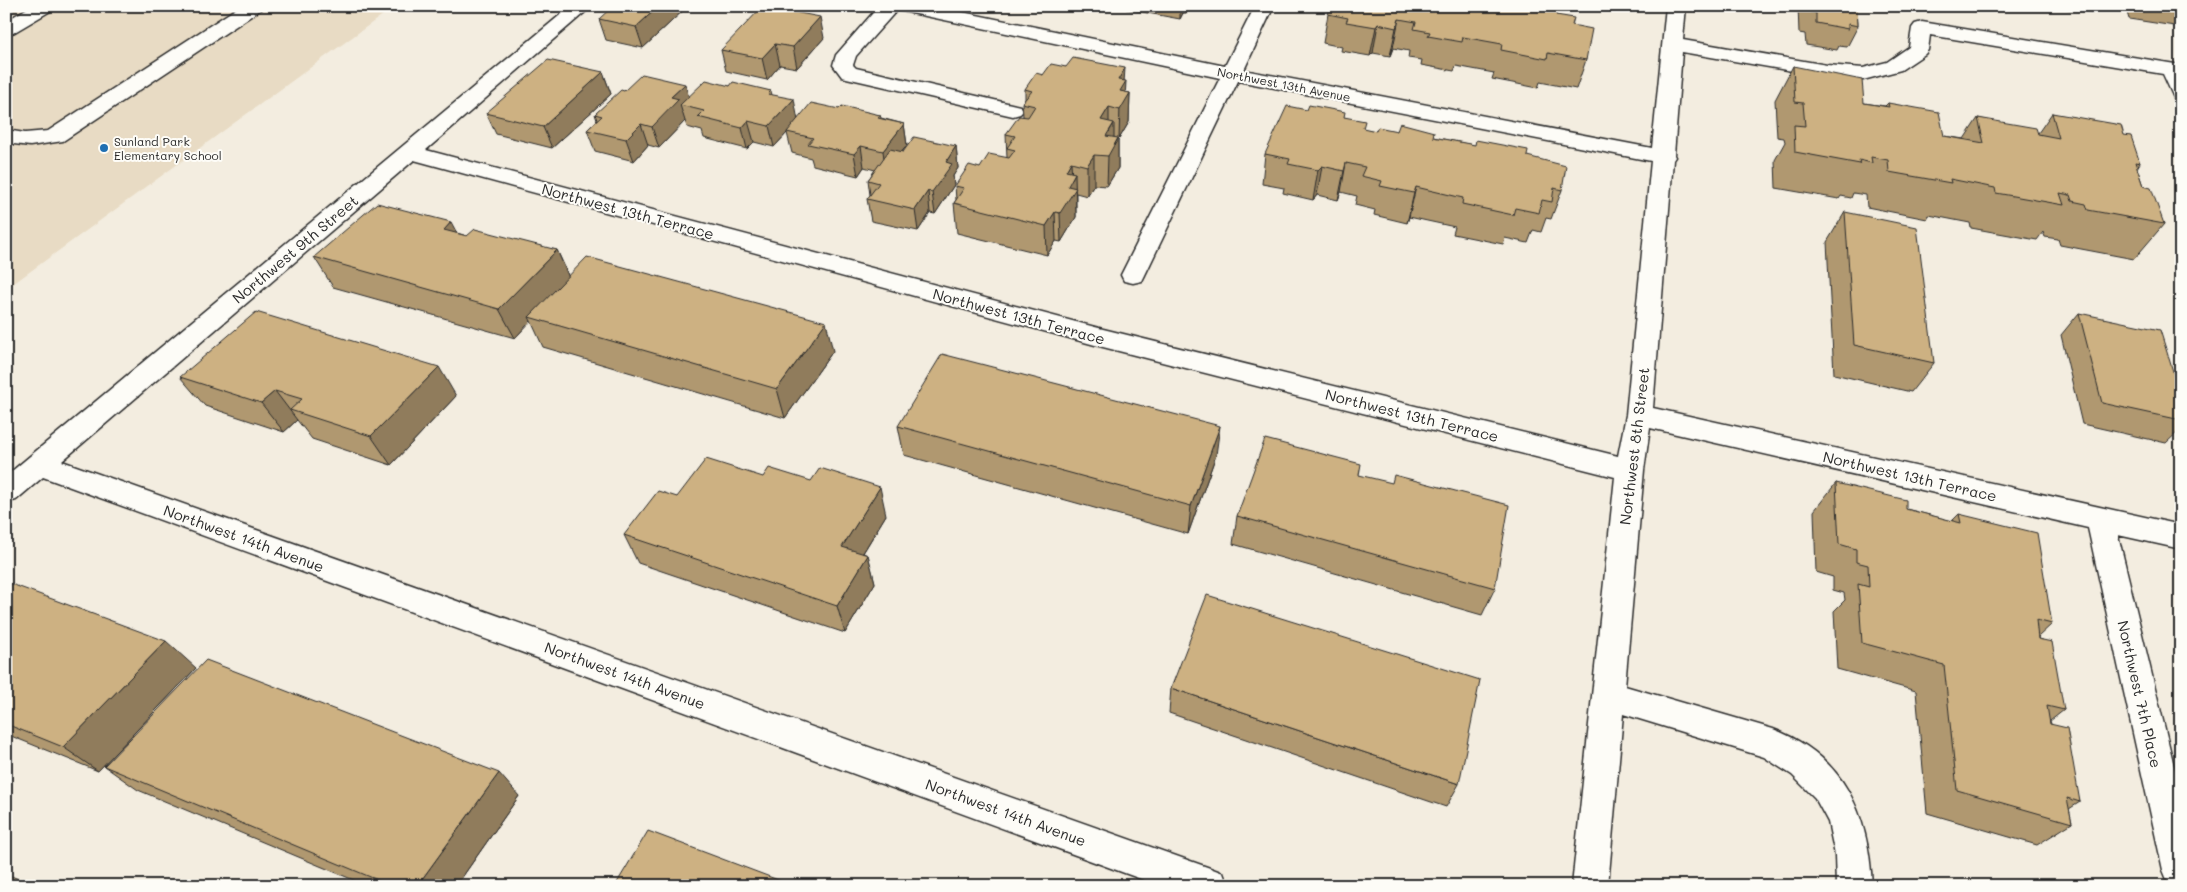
<svg xmlns="http://www.w3.org/2000/svg" width="2187" height="892" font-family="Mali,sans-serif">
	<rect width="100%" height="100%" fill="#f3ede0"/>
	<filter id="ink" filterUnits="userSpaceOnUse"><feTurbulence type="fractalNoise" baseFrequency=".02" numOctaves="2"/><feDisplacementMap in="SourceGraphic" scale="10" xChannelSelector="R" yChannelSelector="G"/><feConvolveMatrix kernelMatrix="1 2 1 2 8 2 1 2 1" color-interpolation-filters="sRGB"/></filter>
	<g filter="url(#ink)">
		<path fill="#e8dbc4" d="M6,6H395L6,289Z"/>
		<g fill="none" stroke-linecap="round" stroke-linejoin="round">
			<g stroke="#2b2b2b" stroke-width="3">
				<path id="minor" d="M31,6H54L52,10L13,33L6,35V21Z
					M240,6H262L260,10L63,141L30,146L6,143V130L25,133L48,131Z
					M571,6H592L426,150L1095,327L1618,456L1626,415L1651,161L1238,81L1145,275L1142,281L1133,283L1124,281L1121,275L1220,78L897,10L856,56L853,65L856,68L1020,106L1024,110L1020,114L1013,116L842,77L833,65L836,55L879,6H933L1225,66L1255,6H1274L1244,70L1652,148L1666,6H1686L1683,40L1827,65L1863,68L1887,62L1909,47L1912,28L1915,24L1922,22L2181,65V100L2174,98L2163,74L1930,35L1928,50L1925,54L1901,70L1863,80L1827,77L1682,52L1674,155L1675,157L1673,160L1653,408L2181,525V549L2118,535L2181,795V886L2168,882L2163,870L2088,528L1650,428L1644,470L1625,686L1773,729C1844,756 1869,814 1872,886H1836L1835,855L1828,822L1815,798L1792,775L1764,757L1623,714L1608,886H1572L1615,477L1095,345L414,160L62,461L1210,868L1223,873L1228,886H1160L43,477L16,500L6,503V476Z"/>
			</g>
			<use href="#minor" fill="#fdfcf7" fill-rule="evenodd"/>
		</g>
		<path fill="#b09870" stroke="#2b2b2b" d="M688,6L643,48L606,40L599,19Z
			M1126,6H1191L1187,13H1183L1180,19L1126,9Z
			M1798,6H1857L1858,26L1847,47L1839,46L1837,50L1806,45L1805,34L1799,33Z
			M2050,6H2099L2094,13Z
			M2125,6H2181V27L2129,19Z
			M1328,14L1556,15L1572,25L1586,60L1576,89L1540,82L1538,88L1492,79L1494,73L1456,66L1454,71L1421,65L1422,60L1408,58L1409,51L1393,48L1390,56L1373,53L1370,56L1341,51L1342,47L1323,43Z
			M824,38L797,68L780,65L767,80L726,71L721,50Z
			M1793,66L1864,103L1885,106L1888,103L1944,136L1964,139L1978,118L2038,133L2052,113L2124,135L2140,163L2137,168L2143,186L2164,224L2134,259L2060,245L2058,239L2045,237L2043,232L2037,240L1971,228L1970,223L1929,215L1927,219L1867,207L1866,195L1853,193L1851,198L1841,196L1839,199L1776,188L1775,160L1785,142L1784,138L1777,137L1775,100Z
			M1066,67L1125,81V92L1130,93L1129,122L1119,139H1118V168L1107,186L1094,185L1087,196L1076,193V217L1061,242L1056,241L1047,255L957,233L954,203L956,200L955,186L980,168L1007,158L1006,134L1023,116L1022,103L1025,99V89L1043,75Z
			M603,72L611,94L552,148L496,134L486,113Z
			M730,86L771,91L772,95L798,119L839,109L880,115L881,118L904,124L907,145L902,152L956,146L958,168L953,176L954,185L935,214L930,213L918,231L871,221L867,199L870,195L868,180L875,170L864,167L858,176L813,165L811,158L792,153L787,133L774,147L754,142L747,149L704,138L702,131L687,127L685,121L659,148L648,145L634,161L595,151L587,130L597,120L595,114L624,91L689,97Z
			M1344,117L1364,129L1376,131H1397L1433,137L1527,156L1562,190L1551,219L1546,218L1541,232L1533,230L1528,243L1505,238L1503,244L1453,234L1455,227L1409,217L1407,223L1374,215L1375,210L1355,205L1357,196L1341,192L1338,200L1317,195L1313,200L1283,193L1284,188L1262,184L1265,154Z
			M1845,212L1934,363L1911,392L1834,374L1827,242Z
			M457,233L467,236L557,250L569,276L833,351L785,418L543,347L531,321L515,338L333,287L314,257Z
			M2079,313L2181,397V429L2166,443L2082,424L2061,335Z
			M180,377L456,396L391,465L312,439L297,420L284,432L205,406Z
			M898,426L1216,455L1188,534L904,455Z
			M1359,475L1495,588L1482,615L1233,544L1237,516Z
			M1836,483L1906,509L1952,521L1959,514L2052,624L2038,637L2064,710L2050,721L2080,802L2069,809L2072,823L2037,845L1927,813L1916,691L1837,669L1834,611L1845,600L1844,593L1833,590V577L1816,572L1814,511Z
			M677,497L886,515L863,553L868,555L875,583L845,633L638,563L624,535Z
			M6,582L196,668L98,771L6,734Z
			M1171,688L1459,784L1446,807L1169,713Z
			M104,766L519,796L456,886H368L138,790Z"/>
		<path fill="#907c5b" stroke="#2b2b2b" d="M659,6H688L643,48L636,27Z
			M1180,6H1183V13L1180,19Z
			M1188,6H1191L1187,13Z
			M820,17L824,38L797,68L793,47Z
			M1399,19L1393,48L1390,56L1396,28Z
			M1378,24L1373,53L1370,56L1376,27Z
			M775,44L780,65L767,80L762,58Z
			M1125,68L1124,83L1126,81L1125,100L1130,93L1129,122L1119,139L1120,105L1118,80Z
			M603,72L611,94L552,148L543,127Z
			M685,84L691,105H680L685,121L659,148L652,127L671,97Z
			M794,99L798,121L787,132V133L774,147L769,126Z
			M1109,107V132L1114,123V146L1118,138V168L1107,186L1108,156L1101,120Z
			M748,121L754,142L747,149L742,128Z
			M641,124L648,145L634,161L626,139Z
			M904,124L907,145L886,173L883,151Z
			M861,146L864,167L858,176L854,154Z
			M956,146L958,168L953,176L954,185L935,214L932,192L946,162Z
			M1094,155V185L1087,196V166Z
			M1071,162L1072,179L1075,173L1076,217L1061,242L1060,213L1066,171Z
			M1346,163L1341,192L1338,200L1344,171Z
			M1322,166L1317,195L1313,200L1318,170Z
			M1416,187L1409,217L1407,223L1414,193Z
			M928,191L930,213L918,231L915,210Z
			M1055,212L1056,241L1047,255L1046,226Z
			M451,222L467,252L444,230Z
			M557,250L570,280L529,317L531,321L515,338L499,309Z
			M826,322L833,351L785,418L777,389Z
			M439,367L456,396L391,465L371,436Z
			M275,391L297,420L284,432L261,403Z
			M1220,426L1216,455L1188,534L1191,506Z
			M880,487L886,515L850,574L842,547Z
			M868,555L875,583L845,633L837,606Z
			M166,641L196,668L98,771L63,747Z
			M499,773L519,796L456,886H417Z"/>
		<path fill="#cdb182" stroke="#2b2b2b" d="M613,6H659L636,27L599,19Z
			M763,6L820,17L793,47L775,44L762,58L721,50Z
			M1331,6H1542L1558,9L1556,15L1574,18L1572,25L1592,29L1586,60L1548,53L1547,59L1501,50L1502,44L1463,37L1462,42L1428,36L1430,32L1414,29L1416,22L1399,19L1396,28L1378,24L1376,27L1346,22L1348,18L1328,14Z
			M1809,6H1857L1858,26L1848,24V29L1816,23V13L1810,12Z
			M1073,58L1125,68L1118,80L1126,81L1120,91L1130,93L1120,110L1109,107L1101,120L1114,123L1106,136L1118,138L1108,156L1094,155L1087,166L1071,162L1066,171L1075,173L1068,186L1076,188L1060,213L1055,212L1046,226L954,203L964,188L955,186L969,165L980,168L989,154L1009,158L1015,150L1007,148L1015,136L1006,134L1019,116L1028,117L1035,106L1022,103L1032,91L1025,89L1036,73L1043,75L1051,64L1066,67Z
			M548,60L603,72L543,127L486,113Z
			M1793,66L1862,80L1864,103L1889,107L1888,103L1939,112L1944,136L1984,143L1978,118L2036,128L2038,134L2059,138L2052,113L2121,125L2124,135L2131,136L2140,163L2135,162L2143,186L2151,188L2164,224L2088,210L2086,204L2072,201L2070,195L2060,193L2064,205L1996,193L1995,188L1950,179L1951,183L1889,172L1888,160L1871,157L1872,163L1859,160L1860,164L1795,152L1794,125L1805,126L1803,103L1795,102Z
			M642,74L685,84L671,97L679,99L652,127L641,124L626,139L587,130L602,116L595,114L621,90L624,91Z
			M706,80L730,86L733,82L771,91L768,94L794,99L769,126L748,121L742,128L698,117L704,111L680,105Z
			M811,103L839,109L842,106L880,115L878,118L904,124L883,151L861,146L854,154L808,144L813,138L787,132Z
			M1309,105L1345,112L1344,117L1365,121L1363,128L1376,131L1378,127L1397,131L1400,123L1434,132L1433,137L1475,145L1476,140L1528,150L1527,156L1566,166L1562,190L1554,188L1552,202L1542,200L1539,213L1515,208L1513,215L1462,204L1463,198L1416,187L1414,193L1380,186L1382,181L1361,176L1365,167L1346,163L1344,171L1322,166L1318,170L1288,164L1290,159L1265,154L1287,106L1307,110Z
			M914,137L956,146L946,162L952,164L932,192L928,191L915,210L867,199L879,183L868,180L890,149L903,152Z
			M377,203L451,222L444,230L467,236L475,229L557,250L499,309L314,257Z
			M1845,212L1917,227L1934,363L1854,345Z
			M587,257L826,322L777,389L529,317Z
			M256,312L439,367L371,436L290,410L302,399L275,391L261,403L180,377Z
			M2079,313L2160,330L2181,397V420L2102,403Z
			M942,354L1220,426L1191,506L898,426Z
			M1265,439L1361,464L1359,475L1392,483L1394,475L1509,505L1495,588L1237,516Z
			M706,459L763,477L769,468L811,481L820,468L880,487L842,547L868,555L837,606L624,535L658,491L677,497Z
			M1836,483L1906,500V509L1961,523L1959,514L2037,533L2052,624L2036,620L2038,639L2052,642L2064,710L2047,706L2050,724L2067,728L2080,802L2067,798L2072,823L1957,790L1944,665L1862,643L1858,584L1869,587L1868,565L1856,562V549L1839,544Z
			M6,582L166,641L63,747L6,724Z
			M1207,595L1480,680L1459,784L1171,688Z
			M206,660L499,773L417,886H392L104,766Z
			M648,831L794,886H615Z
			M6,874H7L34,886H6Z"/>
	</g>
	<circle fill="#1f6fb2" stroke="#fdfcf7" stroke-width="2" cx="104" cy="148" r="5"/>
	<g text-anchor="middle" dominant-baseline="central" stroke-width="4" stroke-linejoin="round" paint-order="stroke">
		<g font-size="12" fill="#2b2b2b" stroke="#fdfcf7">
			<text transform="translate(1284 84) rotate(11)">Northwest 13th Avenue</text>
		</g>
		<g font-size="12" fill="#2b2b2b" stroke="#fdfcf7" text-anchor="start">
			<text x="114" y="141">Sunland Park<tspan x="114" dy="14">Elementary School</tspan></text>
		</g>
		<g font-size="15" fill="#2b2b2b" stroke="#fdfcf7">
			<text transform="translate(628 211) rotate(15)">Northwest 13th Terrace</text>
			<text transform="translate(295 249) rotate(-40)">Northwest 9th Street</text>
			<text transform="translate(1019 316) rotate(15)">Northwest 13th Terrace</text>
			<text transform="translate(1412 415) rotate(14)">Northwest 13th Terrace</text>
			<text transform="translate(1634 446) rotate(-83)">Northwest 8th Street</text>
			<text transform="translate(1910 476) rotate(13)">Northwest 13th Terrace</text>
			<text transform="translate(244 538) rotate(20)">Northwest 14th Avenue</text>
			<text transform="translate(625 675) rotate(20)">Northwest 14th Avenue</text>
			<text transform="translate(2140 694) rotate(77)">Northwest 7th Place</text>
			<text transform="translate(1006 812) rotate(20)">Northwest 14th Avenue</text>
		</g>
	</g>
	<rect width="2187" height="892" fill="none" stroke="#fdfcf7" stroke-width="25"/>
	<rect x="12" y="12" width="2162" height="867" fill="none" stroke="#2b2b2b" stroke-width="2" filter="url(#ink)"/>
</svg>
